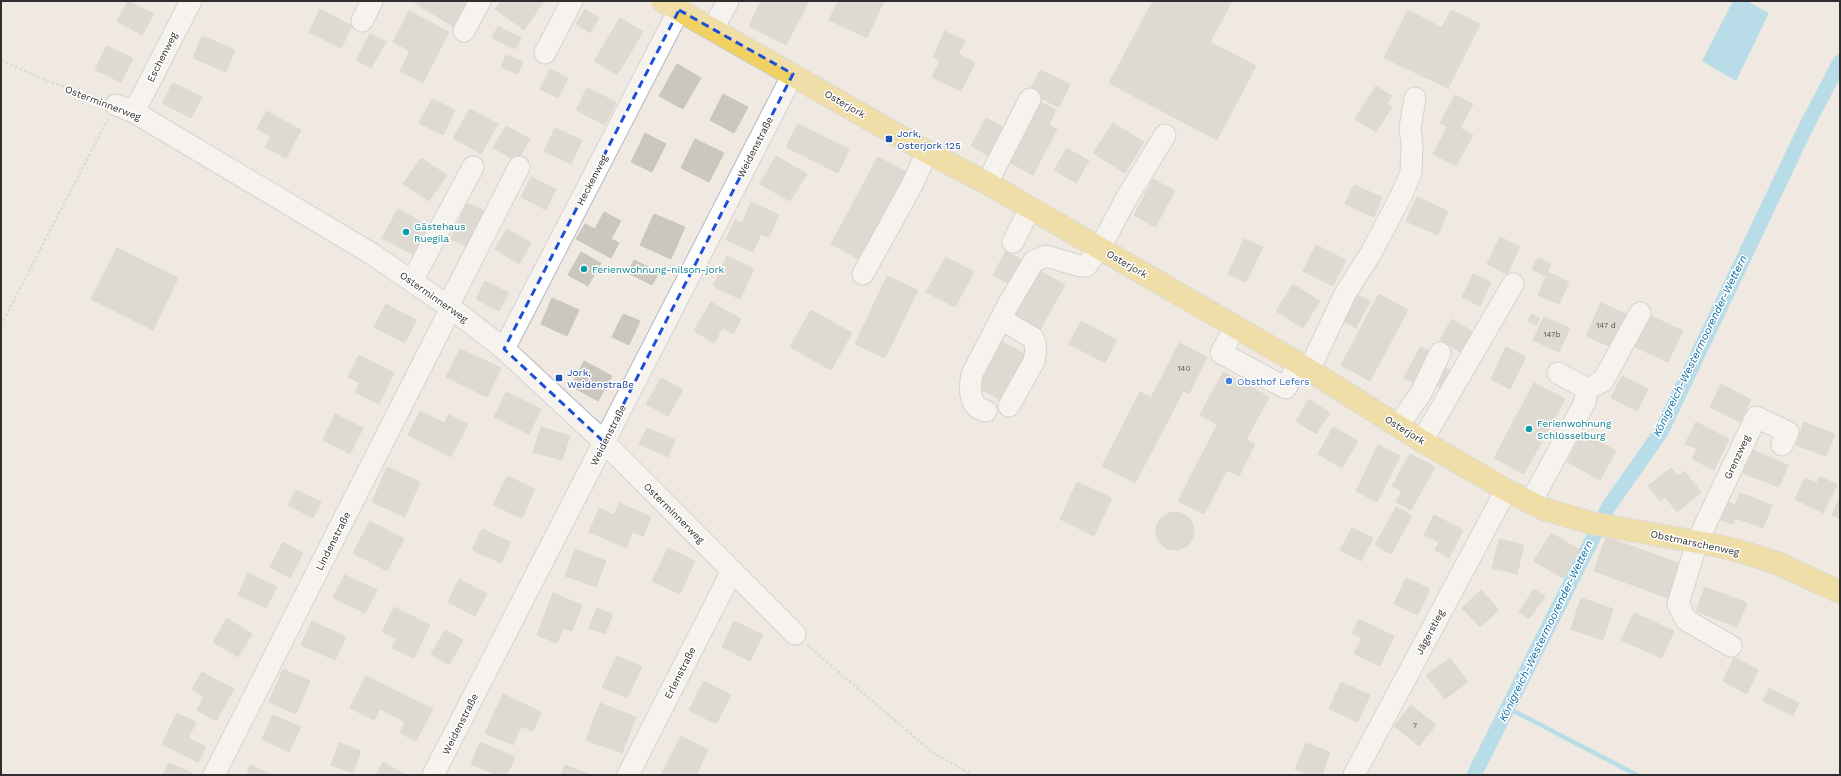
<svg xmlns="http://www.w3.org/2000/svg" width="1841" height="776" font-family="'Work Sans',sans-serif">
	<rect width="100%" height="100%" fill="#efe9e1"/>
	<path fill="#75cff0" d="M1733,1H1747L1769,13L1736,81L1702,61Z"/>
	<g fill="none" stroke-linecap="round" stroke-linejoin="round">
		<path stroke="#75cff0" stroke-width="4.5" d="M1508,708L1637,775"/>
		<path stroke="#75cff0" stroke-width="15" d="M1474,775L1609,506L1661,432L1805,129L1840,62"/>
	</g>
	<path fill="#cbc7bf" stroke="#cbc5ba" d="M128,1L154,14L142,35L117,21Z
		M412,1H473L456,28Z
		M501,1H544L524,30L495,9Z
		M761,1H809L786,45L749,26Z
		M838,1H884L867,38L829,20Z
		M1153,1H1232L1210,42L1256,66L1217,140L1109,83Z
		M320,9L352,26L341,48L309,32Z
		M585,9L599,18L590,33L576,24Z
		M1408,10L1442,28L1451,10L1480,24L1448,88L1384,58Z
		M409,11L449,32L423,83L400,71L410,51L393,42Z
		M620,18L643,32L617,75L594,61Z
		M498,26L521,38L515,49L492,38Z
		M945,31L965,41L958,54L975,63L961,91L932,77L940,61L933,57Z
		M370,34L386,42L371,68L356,60Z
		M202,36L235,50L226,72L193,58Z
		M106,46L133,58L121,82L95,70Z
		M506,55L523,62L518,74L501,67Z
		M677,64L701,78L683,109L659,96Z
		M550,69L568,78L558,98L540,89Z
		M1040,70L1070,84L1059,107L1029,93Z
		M173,83L202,97L191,118L162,103Z
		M1376,86L1392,96L1387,104L1392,107L1376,132L1355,119Z
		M587,88L616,102L605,125L576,110Z
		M723,94L748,107L734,133L710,120Z
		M1455,95L1473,104L1460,128L1473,135L1456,166L1433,154L1447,127L1440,123Z
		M432,99L455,110L443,135L419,123Z
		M1039,101L1056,110L1049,125L1057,129L1033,175L1007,161Z
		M470,109L498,124L481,154L453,138Z
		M266,111L301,130L286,158L265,147L271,136L257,129Z
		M986,118L1010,131L995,159L971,146Z
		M1113,123L1144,142L1125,173L1093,153Z
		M798,124L849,149L838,173L786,147Z
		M506,126L530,139L517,161L493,148Z
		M555,128L582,140L571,164L544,151Z
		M645,133L666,144L652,172L631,162Z
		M695,139L724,153L709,182L681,168Z
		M1067,148L1089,161L1076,183L1054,170Z
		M776,156L807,174L790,201L760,184Z
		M878,157L908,173L861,260L831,244Z
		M421,158L447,175L429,201L403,184Z
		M531,177L556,189L546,210L521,197Z
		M1153,179L1175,191L1155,227L1134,215Z
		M1354,185L1382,197L1374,217L1345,204Z
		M1417,197L1448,211L1438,235L1406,221Z
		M751,202L779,215L769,237L761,234L753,252L726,240L735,220L742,223Z
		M467,203L489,213L473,249L451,239Z
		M398,209L430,227L414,255L382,238Z
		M604,212L621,221L611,239L619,243L611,258L576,239L585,224L595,229Z
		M654,214L685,227L671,259L640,245Z
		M507,229L531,243L519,264L495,249Z
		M1500,237L1520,247L1507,274L1487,264Z
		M1244,239L1263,247L1246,282L1228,274Z
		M1316,245L1346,260L1333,286L1303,271Z
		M117,248L178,278L153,330L91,299Z
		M1006,251L1028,263L1015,287L993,275Z
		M581,252L601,263L588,286L568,275Z
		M727,256L754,269L740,299L713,286Z
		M946,257L974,272L955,307L926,292Z
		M1538,258L1551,264L1545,276L1532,269Z
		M634,260L659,272L652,285L628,273Z
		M1037,269L1065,285L1037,335L1008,319Z
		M1548,272L1569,282L1559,304L1538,295Z
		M1473,274L1491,282L1480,306L1462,297Z
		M887,276L918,290L885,358L855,344Z
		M485,281L509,293L499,311L476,299Z
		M1293,284L1320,301L1303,328L1276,311Z
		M1350,291L1370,301L1356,328L1337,318Z
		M1379,294L1408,310L1370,381L1341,365Z
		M552,298L579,310L567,336L541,324Z
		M711,302L741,319L733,334L722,328L714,343L694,331Z
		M1601,303L1626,314L1611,347L1586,336Z
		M386,304L416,320L405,343L374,327Z
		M811,310L852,333L831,370L790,347Z
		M623,314L640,321L629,345L612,337Z
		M1531,314L1540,318L1536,325L1528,321Z
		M1649,315L1683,331L1668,362L1635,347Z
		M1544,317L1570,328L1559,352L1533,340Z
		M1452,319L1476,334L1464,354L1440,340Z
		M1081,321L1117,340L1105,363L1069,344Z
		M995,338L1027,355L1003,401L971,384Z
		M1179,343L1207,357L1189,394L1161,379Z
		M1420,347L1434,353L1418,385L1404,378Z
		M1506,347L1526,357L1510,389L1491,379Z
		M460,349L501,368L487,397L446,377Z
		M359,355L394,373L379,404L355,392L360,383L348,377Z
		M584,361L612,376L598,401L571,386Z
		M1442,366L1455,373L1447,390L1433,383Z
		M1223,372L1269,397L1246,440L1200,415Z
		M1622,376L1648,389L1637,411L1611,398Z
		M661,378L683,390L668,416L646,404Z
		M1161,379L1183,391L1174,409L1151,397Z
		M1534,383L1565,399L1524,474L1494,458Z
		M1721,384L1751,400L1740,422L1710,407Z
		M506,392L541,409L529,434L494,417Z
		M1140,392L1174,409L1135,483L1102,466Z
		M1309,399L1330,413L1316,434L1296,421Z
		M420,411L444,423L449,415L468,424L451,457L408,435Z
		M335,414L363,428L350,454L323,440Z
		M1696,422L1729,439L1714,470L1692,459L1697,449L1685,444Z
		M1804,422L1835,434L1826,456L1796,445Z
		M1217,425L1255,444L1239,476L1227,470L1204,514L1178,501Z
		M541,427L570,436L562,460L533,452Z
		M1333,427L1358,441L1342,468L1318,454Z
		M647,428L675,440L668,457L639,444Z
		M1583,433L1616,451L1600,480L1567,462Z
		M1378,445L1400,456L1377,502L1356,491Z
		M1752,450L1788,465L1779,487L1743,473Z
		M1410,454L1435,467L1411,510L1396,502L1402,491L1392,486Z
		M387,467L420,482L405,517L372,502Z
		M1671,468L1678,476L1684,471L1701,492L1677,512L1665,497L1660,501L1648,486Z
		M507,476L535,489L522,518L493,505Z
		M1820,476L1837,485L1823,513L1795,499L1805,478L1817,483Z
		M1077,482L1112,498L1094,536L1060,519Z
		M296,490L321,502L313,518L288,505Z
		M1740,493L1772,505L1763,528L1735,518L1733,524L1721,520L1728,502L1735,505Z
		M1840,497V518L1832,515Z
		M619,503L651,517L643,536L633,532L626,548L589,532L599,508L614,515Z
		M1396,507L1412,516L1391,554L1375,545Z
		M1156 531a19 19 0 1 1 38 0a19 19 0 1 1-38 0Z
		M1434,515L1463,530L1449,558L1435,550L1439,542L1424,535Z
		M370,521L404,539L387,571L353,553Z
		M1352,528L1373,538L1361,561L1340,550Z
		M482,529L511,542L501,563L472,550Z
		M1551,533L1580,550L1563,578L1534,561Z
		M1606,537L1681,564L1668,598L1594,571Z
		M1499,539L1524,545L1517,574L1492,568Z
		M283,542L303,553L290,578L270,567Z
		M668,548L695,561L680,594L652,581Z
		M575,549L606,561L596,587L565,576Z
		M248,573L277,587L266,608L238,595Z
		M345,575L377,590L365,613L333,598Z
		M1406,578L1430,589L1418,615L1394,604Z
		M459,579L487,594L475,616L448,602Z
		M1705,587L1747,603L1737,627L1696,611Z
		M1534,589L1545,597L1529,619L1519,612Z
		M1481,590L1499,610L1480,627L1462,608Z
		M553,593L582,605L572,631L563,628L557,643L537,635Z
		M1581,598L1613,609L1603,640L1571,629Z
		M394,607L430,625L414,658L392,648L397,639L382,632Z
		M597,608L613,614L605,634L589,628Z
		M1634,613L1674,631L1662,658L1621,640Z
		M227,618L252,634L238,657L213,642Z
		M1359,619L1394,636L1380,666L1354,654L1362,638L1352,633Z
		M312,621L346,637L335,660L301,645Z
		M734,621L763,635L750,661L722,647Z
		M445,630L463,640L449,665L431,654Z
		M617,656L642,667L627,698L602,687Z
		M1734,657L1758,670L1747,694L1723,681Z
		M1450,658L1468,682L1445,699L1426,675Z
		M283,669L310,681L296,714L269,702Z
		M202,672L234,689L216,721L197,710L204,697L192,689Z
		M366,676L433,709L416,741L400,733L405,722L380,709L374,720L350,708Z
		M704,681L731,695L716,724L689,710Z
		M1341,682L1370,695L1358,722L1329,709Z
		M1769,688L1799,703L1793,716L1763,701Z
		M503,694L541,712L533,731L521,726L513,745L485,733Z
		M600,703L636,717L622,753L586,740Z
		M1411,705L1436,725L1419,746L1394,726Z
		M177,713L196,722L188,738L206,747L198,762L162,744Z
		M273,715L301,727L289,752L262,739Z
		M681,736L708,750L696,775H661Z
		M480,742L515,757L507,775H497L471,764Z
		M339,743L361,751L353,773L331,765Z
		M1306,743L1330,752L1322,775H1311L1295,769Z
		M383,762L406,775H376Z
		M169,763L192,773L191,775H163Z
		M250,765L272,775H247Z
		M565,765L591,775H561Z"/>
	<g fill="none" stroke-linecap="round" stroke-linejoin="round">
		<g stroke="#b4b7c1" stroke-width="23">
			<path id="minor" d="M362,21L372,1
				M713,29L728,1
				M464,31L480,1
				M545,53L572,1
				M116,105L134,112L372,254L451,308L504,349L604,442L795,634
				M134,112L191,1
				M987,183L1030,99
				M1013,242L1030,208
				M863,274L913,183L927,152
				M412,281L473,167
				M448,306L519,167
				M1001,319L1033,338C1037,346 1036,355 1033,363L1009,406
				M1235,327L1221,353L1286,388L1298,363
				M504,349L679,10
				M1309,370L1345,294L1371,253L1401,196L1411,173L1412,144L1410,128L1415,98
				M1587,389L1603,381L1640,313
				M986,411C969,408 969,389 972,374L1009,303L1034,261L1046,256L1080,266H1086L1100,248L1126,199L1165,135
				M1398,426L1421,393L1440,353
				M1422,441L1513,284
				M1531,502L1585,402L1587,389L1558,373
				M1731,646L1686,620L1678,604L1697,542L1756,417L1788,432L1782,445
				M214,775L451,308
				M433,775L793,74
				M628,775L732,571
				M1354,775L1506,490"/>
		</g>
		<g stroke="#c9c9c9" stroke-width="24">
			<path id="major" d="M663,1L927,152L987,183L1298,363L1422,441L1506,490L1544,509L1591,523L1719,546L1742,552L1777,563L1840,592"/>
		</g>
		<path stroke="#c9c9c9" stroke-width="2.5" stroke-dasharray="3 2" stroke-linecap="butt" d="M1,60L45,80L101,100
			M1,325L108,119
			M807,645L932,752L972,775"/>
		<use href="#minor" stroke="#fff" stroke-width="21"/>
		<use href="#major" stroke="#f2d163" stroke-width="22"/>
	</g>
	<path d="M0 0H1841V776H0ZM679,10L793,74L604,442L504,349Z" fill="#efe9e1" fill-opacity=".55" fill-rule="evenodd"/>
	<path fill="none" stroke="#1d4ed8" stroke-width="3" stroke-dasharray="8 5" stroke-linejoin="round" d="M679,10L793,74L604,442L504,349Z"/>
	<g fill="#1a4fb4" stroke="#fff" stroke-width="1.5">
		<rect x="885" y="135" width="8" height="8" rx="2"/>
		<rect x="555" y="374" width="8" height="8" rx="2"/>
	</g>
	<g fill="#0f9aa8" stroke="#fff" stroke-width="1.5">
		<circle cx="406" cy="232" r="4"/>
		<circle cx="584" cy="269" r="4"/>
		<circle cx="1529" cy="429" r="4"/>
	</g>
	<circle fill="#3f7fe0" stroke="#fff" stroke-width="1.5" cx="1229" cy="381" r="4"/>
	<g text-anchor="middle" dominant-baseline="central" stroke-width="3" stroke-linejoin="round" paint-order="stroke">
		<g font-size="8" fill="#555452">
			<text x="1606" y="325">147 d</text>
			<text x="1552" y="334">147b</text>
			<text x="1184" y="368">140</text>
			<text x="1415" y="725">7</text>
		</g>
		<g font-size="10" fill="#2e2e2e" stroke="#fff">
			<text transform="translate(162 57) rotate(-63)">Eschenweg</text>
			<text transform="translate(103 103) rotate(21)">Osterminnerweg</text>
			<text transform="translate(845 104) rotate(30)">Osterjork</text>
			<text transform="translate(755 147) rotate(-63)">Weidenstraße</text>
			<text transform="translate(592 180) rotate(-63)">Heckenweg</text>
			<text transform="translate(1127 264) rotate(30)">Osterjork</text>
			<text transform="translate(434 297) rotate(35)">Osterminnerweg</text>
			<text transform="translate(1405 430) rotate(32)">Osterjork</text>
			<text transform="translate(608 435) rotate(-63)">Weidenstraße</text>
			<text transform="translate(1737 457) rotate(-65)">Grenzweg</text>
			<text transform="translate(674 513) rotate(45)">Osterminnerweg</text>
			<text transform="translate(333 541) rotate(-63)">Lindenstraße</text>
			<text transform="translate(1695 543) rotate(12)">Obstmarschenweg</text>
			<text transform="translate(1430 632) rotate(-62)">Jägerstieg</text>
			<text transform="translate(680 673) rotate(-63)">Erlenstraße</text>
			<text transform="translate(460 724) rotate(-63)">Weidenstraße</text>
		</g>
		<g font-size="10" fill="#164399" stroke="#fff" text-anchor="start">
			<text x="897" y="133">Jork,<tspan x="897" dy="12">Osterjork 125</tspan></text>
			<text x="567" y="372">Jork,<tspan x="567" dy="12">Weidenstraße</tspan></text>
		</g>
		<g font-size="10" fill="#0d838f" stroke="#fff" text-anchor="start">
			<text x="414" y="226">Gästehaus<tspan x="414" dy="12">Ruegila</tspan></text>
			<text x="592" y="269">Ferienwohnung-nilson-jork</text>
			<text x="1537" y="423">Ferienwohnung<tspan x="1537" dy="12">Schlüsselburg</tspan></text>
		</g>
		<g font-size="10" fill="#366cbe" stroke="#fff" text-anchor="start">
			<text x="1237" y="381">Obsthof Lefers</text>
		</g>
		<g font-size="11" font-style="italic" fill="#0d6fa3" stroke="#fff">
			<text transform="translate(1700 346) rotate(-64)">Königreich-Westermoorender-Wettern</text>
			<text transform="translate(1546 631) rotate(-64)">Königreich-Westermoorender-Wettern</text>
		</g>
	</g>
	<rect width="1841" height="776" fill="none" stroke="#2e2e2e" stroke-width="4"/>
</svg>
